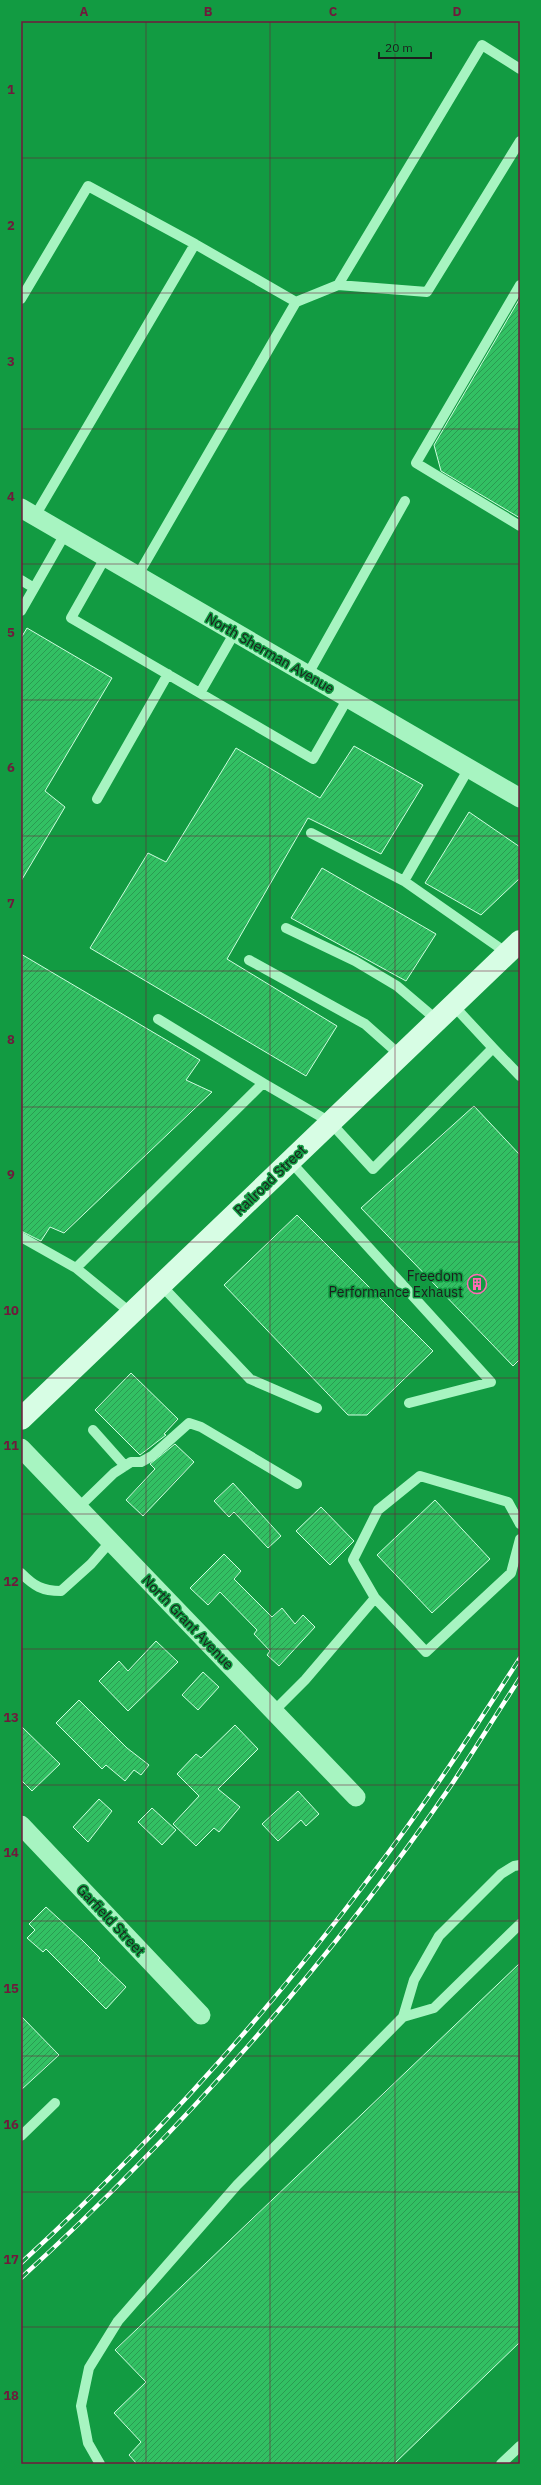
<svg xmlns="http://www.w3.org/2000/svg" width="541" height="2485" font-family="'IBM Plex Sans',sans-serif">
	<defs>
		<pattern id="building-hatch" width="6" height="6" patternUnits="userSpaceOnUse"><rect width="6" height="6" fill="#32c063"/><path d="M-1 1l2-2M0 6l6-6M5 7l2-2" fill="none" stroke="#2a9b51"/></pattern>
	</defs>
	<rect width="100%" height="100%" fill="#129b42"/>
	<path fill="url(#building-hatch)" stroke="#cffddf" d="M520,298V518L441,471L434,445Z
		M27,628L112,678L45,791L65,807L21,881V638Z
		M354,746L423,785L381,854L308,818L227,959L337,1026L306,1076L90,948L148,853L166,862L236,748L320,798Z
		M469,812L520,847V878L481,915L425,883Z
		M322,868L436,934L406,981L291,918Z
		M21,954L200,1060L186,1080L212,1092L64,1233L50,1227L41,1241L21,1231Z
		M474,1106L520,1155V1359L513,1366L361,1208Z
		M297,1215L433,1351L367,1415H348L224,1285Z
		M131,1373L178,1419L164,1434L166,1435L140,1455L95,1410Z
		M175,1444L194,1462L143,1516L126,1500L155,1469L150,1464Z
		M233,1483L281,1536L268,1548L234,1512L229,1517L214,1501Z
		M435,1500L490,1559L432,1613L377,1555Z
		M321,1507L354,1541L330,1565L296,1531Z
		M224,1554L241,1571L234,1579L272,1617L282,1608L295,1624L303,1615L315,1627L279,1666L267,1655L270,1651L254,1634L257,1630L220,1592L208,1605L190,1588Z
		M156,1641L178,1662L128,1711L99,1681L119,1661L128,1671Z
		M203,1672L219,1687L198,1710L182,1695Z
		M79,1700L127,1748L149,1765L141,1775L134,1770L125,1781L106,1765L102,1769L56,1723Z
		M235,1725L258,1749L218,1789L240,1807L219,1832L214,1828L196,1846L173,1824L199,1796L177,1774L196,1754L201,1758Z
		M21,1726L60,1764L32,1791L21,1780Z
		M298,1791L319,1814L306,1826L301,1820L278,1841L262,1824Z
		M99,1799L112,1811L88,1842L73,1827Z
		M152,1808L176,1830L162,1845L138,1822Z
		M46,1907L82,1940L100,1958L98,1960L126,1987L106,2009L46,1949L43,1952L27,1938L35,1930L29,1924Z
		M520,1963V2342L394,2464H137L129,2455L141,2442L114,2413L146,2382L115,2350Z
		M21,2016L59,2055L21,2090Z"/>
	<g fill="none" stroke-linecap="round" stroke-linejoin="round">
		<path stroke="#a7f4c1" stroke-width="10" d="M338,285L482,45L520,69
			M520,285L416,463L520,526
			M21,299L88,186L195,244
			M296,302L338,285L427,292L520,141
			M35,516L195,244L296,302L138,575
			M105,558L71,618L313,759L348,698
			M21,580L34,588
			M21,611L65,534
			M308,674L405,501
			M200,693L235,632
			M469,768L404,881L507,953
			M97,799L168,674
			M311,833L404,881
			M286,928L355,961L397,986L437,1020
			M249,960L365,1024L401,1056
			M158,1019L263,1083
			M493,1048L520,1076
			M290,1161L491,1382L409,1403
			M21,1237L76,1268L131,1313
			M76,1268L263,1083L330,1122L373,1169L493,1048L453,1005
			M161,1285L250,1379L317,1408
			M93,1430L125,1466
			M78,1508L114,1473L131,1462H141L152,1456L189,1423L201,1427L297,1484
			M520,1524L508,1502L420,1476L378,1510L353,1560L375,1598L426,1652L511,1573L520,1539
			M21,1573C34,1586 42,1591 61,1591L91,1564L111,1541
			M274,1711L305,1680L375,1598
			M403,2017L434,2008L520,1924
			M21,2136L55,2103
			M100,2464L88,2443L81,2406L89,2368L118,2321L237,2185L403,2017L414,1980L439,1936L501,1874L514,1866L520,1865
			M501,2464L520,2446"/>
		<path stroke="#a7f4c1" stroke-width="19" d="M21,508L520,798
			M21,1448L356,1797
			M21,1825L201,2015"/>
		<path stroke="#d7fde4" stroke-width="22" d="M21,1419L520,941"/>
		<g stroke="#fff" stroke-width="4.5">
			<path id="rail" d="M21,2263C150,2145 268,2013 373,1873C426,1804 473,1731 520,1658
				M21,2278C179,2134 331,1961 452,1784C475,1749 497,1713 520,1678"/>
		</g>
		<use href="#rail" stroke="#129b42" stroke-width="3" stroke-dasharray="9" stroke-linecap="butt"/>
	</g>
	<path fill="none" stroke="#701a3c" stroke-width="1" stroke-opacity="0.55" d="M146,21V2464M270,21V2464M395,21V2464M21,158H520M21,293H520M21,429H520M21,564H520M21,700H520M21,836H520M21,971H520M21,1107H520M21,1242H520M21,1378H520M21,1514H520M21,1649H520M21,1785H520M21,1921H520M21,2056H520M21,2192H520M21,2327H520"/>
	<defs>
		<g id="building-ring" transform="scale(1)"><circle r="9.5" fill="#129b42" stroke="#ff6ab5" stroke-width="1.5"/><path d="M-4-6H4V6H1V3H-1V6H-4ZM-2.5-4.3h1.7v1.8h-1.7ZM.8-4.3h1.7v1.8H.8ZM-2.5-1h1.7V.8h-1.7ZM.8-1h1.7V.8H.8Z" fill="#ff6ab5"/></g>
	</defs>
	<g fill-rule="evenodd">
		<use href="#building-ring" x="477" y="1284"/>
	</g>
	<g text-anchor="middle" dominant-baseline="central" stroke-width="3" stroke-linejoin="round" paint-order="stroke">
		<g font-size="14" fill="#1d1d1d" stroke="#129b42">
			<text transform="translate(270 653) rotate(30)">North Sherman Avenue</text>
			<text transform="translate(270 1180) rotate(-44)">Railroad Street</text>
			<text transform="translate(188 1622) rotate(46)">North Grant Avenue</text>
			<text transform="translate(111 1920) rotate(47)">Garfield Street</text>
		</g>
		<g font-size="14" fill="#1d1d1d" stroke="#129b42" text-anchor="end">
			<text x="463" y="1276">Freedom<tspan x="463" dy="16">Performance Exhaust</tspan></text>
		</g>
	</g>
	<rect width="541" height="2485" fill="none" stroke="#129b42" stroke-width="44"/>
	<path d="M379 52v6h52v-6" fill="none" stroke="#1d1d1d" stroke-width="2"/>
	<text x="385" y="52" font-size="12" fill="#1d1d1d" stroke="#129b42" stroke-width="3" paint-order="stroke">20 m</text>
	<rect x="22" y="22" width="497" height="2441" fill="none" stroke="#701a3c" stroke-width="1.5"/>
	<g font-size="13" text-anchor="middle" font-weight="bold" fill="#701a3c">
		<text x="84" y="16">A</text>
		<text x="208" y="16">B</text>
		<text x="333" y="16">C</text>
		<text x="457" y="16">D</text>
		<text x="11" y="94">1</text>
		<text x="11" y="230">2</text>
		<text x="11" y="366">3</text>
		<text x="11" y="501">4</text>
		<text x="11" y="637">5</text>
		<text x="11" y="772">6</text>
		<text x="11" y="908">7</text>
		<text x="11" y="1044">8</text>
		<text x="11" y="1179">9</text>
		<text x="11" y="1315">10</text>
		<text x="11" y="1450">11</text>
		<text x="11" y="1586">12</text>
		<text x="11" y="1722">13</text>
		<text x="11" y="1857">14</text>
		<text x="11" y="1993">15</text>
		<text x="11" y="2129">16</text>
		<text x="11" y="2264">17</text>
		<text x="11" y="2400">18</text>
	</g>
</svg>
